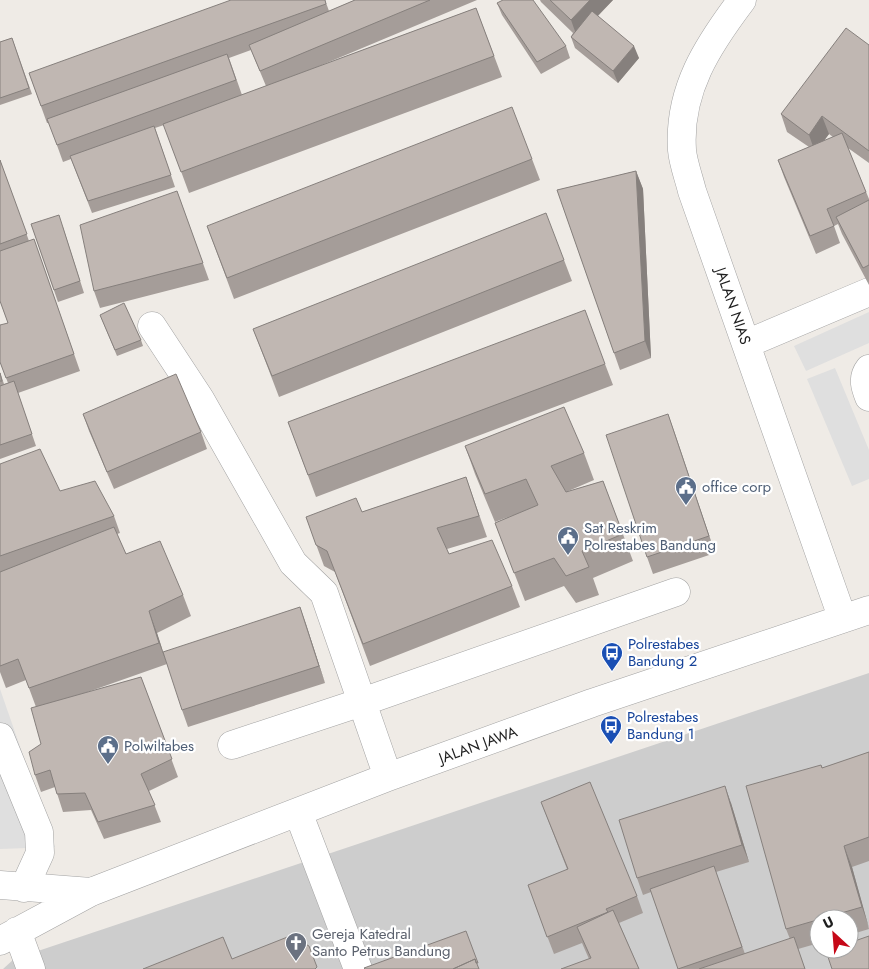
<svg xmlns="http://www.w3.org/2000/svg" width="869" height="969" font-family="Jost,sans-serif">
	<rect width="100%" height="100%" fill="#efebe6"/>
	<path fill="#cdcdcd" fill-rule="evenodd" d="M869,673V969H3L14,959ZM819,919H849V949H819Z"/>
	<path fill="#dfdfdf" d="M869,312V343L806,371L794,346Z
		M835,368L869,450V479L852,486L807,379Z
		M0,689L55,847L0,849Z"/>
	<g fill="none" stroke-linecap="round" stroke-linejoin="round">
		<g stroke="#a3a3a3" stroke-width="29">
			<path id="minor" d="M742,0C708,45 678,90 682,150C683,163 689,178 692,191L842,617
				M152,326L200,399L293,563L324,593L388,777
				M746,344L869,292
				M869,369C862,378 865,387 869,397
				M0,737L39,832L40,853L24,888
				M232,745L362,702L676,592
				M298,812L358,969
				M0,885L91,892
				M17,931L31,969
				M0,941L91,892L388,777L592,703L869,610"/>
		</g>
		<use href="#minor" stroke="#fff" stroke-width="28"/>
	</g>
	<path fill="#a59d99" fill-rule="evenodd" d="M325,0L329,11L355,0H477L317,67L476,8L502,77L189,193L164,125L155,128L175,187L92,213L71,159L63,162L49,123H47L29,73ZM251,50L266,86L242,95L229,58Z
		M540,0H613L598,16L639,58L618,83L575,48L571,37L573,33L541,2Z
		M497,3L566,46L570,58L541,74L502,15Z
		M12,38L32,94L0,105V42Z
		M869,45V163L848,148L869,199V285L842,234L838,224L834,226L840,243L816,254L784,177L778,160L809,147L787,132L781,114ZM829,134L833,137L824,141Z
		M532,159L540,180L234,299L207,226Z
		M0,160L29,241L34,239L80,371L18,393L36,446L0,459V372L4,384L8,383L0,362L8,323L0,301Z
		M636,171L643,189L651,358L620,370L557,190Z
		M177,191L209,280L100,308L94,291Z
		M31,224L63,227L84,293L58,302Z
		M564,260L572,281L279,397L253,329Z
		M100,315L141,340L143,346L117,356Z
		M605,364L613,385L316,497L288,422Z
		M83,414L201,432L207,449L114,489L89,431Z
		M668,414L715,553L653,574L647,557Z
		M465,446L584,453L594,480L566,492L603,481L633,561L593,578L599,595L576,603L564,586L525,601L495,523L513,515L495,522L475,474Z
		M0,464L114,516L120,533L117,534L126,554L183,595L191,616L157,633L167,664L82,694L141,677L178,777L149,791L161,822L104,839L91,810L63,812L55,787L41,792L35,775L41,744L36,707L26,680L6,688L0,672Z
		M466,477L487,537L447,549L449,554L512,586L520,607L370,666L335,572L324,566L306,517L362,512Z
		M300,607L325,683L188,727L182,710Z
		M869,752V861L852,867L869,929L849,935V919H819V943L798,949L805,969H678L651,892L643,895L637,878L731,803L749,862L716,872L745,954L790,939L786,929L821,765L823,768Z
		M541,802L637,896L643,913L619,923L639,969L589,959L582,943L554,954L534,902L567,869Z"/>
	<path fill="#86807d" d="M590,0H613L577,37L571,20Z
		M634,46L639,58L618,83L613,71Z
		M822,116L829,134L815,152L809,135Z
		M636,171L643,189L651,358L645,341Z
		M668,414L674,431L715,553L709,536Z
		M300,607L306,624L325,683L319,666Z
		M149,611L157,633L167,664L159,643Z
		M725,786L731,803L749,862L742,845Z
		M844,846L852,867L869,928L862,907Z"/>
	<path fill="#c0b7b2" stroke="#86807d" d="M231,0H325L326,4L41,106L29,73Z
		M355,0H430L260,71L249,45Z
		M503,0H533L566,46L537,62L497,3Z
		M550,0H590L571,20Z
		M476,8L494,56L181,172L163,124Z
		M592,11L634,46L613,71L571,37Z
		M846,28L869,45V151L822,116L809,135L781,114Z
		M12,38L29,88L0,98V42Z
		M227,54L236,80L57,145L47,119Z
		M512,107L532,159L227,278L207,226Z
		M154,126L171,175L88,201L70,156Z
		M842,133L866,192L827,209L834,226L810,236L778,160Z
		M0,160L27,234L0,244Z
		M636,171L645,341L614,353L557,190Z
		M177,191L203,263L94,291L80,225Z
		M869,200V265L863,268L836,217Z
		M546,213L564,260L272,376L253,329Z
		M59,215L80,281L54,290L31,224Z
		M34,239L74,354L6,378L0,362V325L8,323L0,301V251Z
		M124,303L141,340L115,350L100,315Z
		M585,310L605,364L308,475L288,422Z
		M0,373L2,381H0Z
		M176,374L201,432L107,472L83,414Z
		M14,381L32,434L0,445V386Z
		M564,407L584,453L551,466L566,492L603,481L623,534L582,551L589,567L566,576L554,558L514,573L495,523L538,505L526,479L485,494L465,446Z
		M668,414L709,536L647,557L606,435Z
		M40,449L60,491L95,481L114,516L0,556V464Z
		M466,477L479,516L437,528L449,554L492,540L512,586L363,644L327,551L316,545L306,517L356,498L362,512Z
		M114,527L126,554L160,541L183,595L149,611L159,643L29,688L18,659L0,666V572Z
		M300,607L319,666L182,710L163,652Z
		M141,677L172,759L141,774L155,805L98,822L85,793L57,794L50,770L35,775L29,752L41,744L31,708Z
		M869,752V837L844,846L862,907L786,929L746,786L821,765L822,768Z
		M590,782L637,896L606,909L608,912L547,937L528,885L568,869L541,802Z
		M725,786L742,845L637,878L619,820Z
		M714,866L742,947L678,969L650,889Z
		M613,910L639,969H561L591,958L577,927Z
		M466,931L478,963H476L475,959L453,969H365L364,968Z
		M290,936L309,946L317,967L315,969H143L223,937L232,959Z
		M869,936V969H832L826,951L830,949H849V943Z
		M794,937L805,969H699Z
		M475,959L479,969H453Z"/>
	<defs>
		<g id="civic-pin" transform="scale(1.125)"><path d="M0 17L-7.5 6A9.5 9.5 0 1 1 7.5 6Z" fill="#5c6f8a" stroke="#fff"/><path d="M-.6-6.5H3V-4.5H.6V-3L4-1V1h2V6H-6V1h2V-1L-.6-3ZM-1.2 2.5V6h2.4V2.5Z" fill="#fff"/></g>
		<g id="bus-pin" transform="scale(1.125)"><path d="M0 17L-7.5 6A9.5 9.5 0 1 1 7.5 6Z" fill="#1a4fb4" stroke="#fff"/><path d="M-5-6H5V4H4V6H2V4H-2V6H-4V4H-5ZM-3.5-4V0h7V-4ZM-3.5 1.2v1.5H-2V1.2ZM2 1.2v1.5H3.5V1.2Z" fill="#fff"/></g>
		<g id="church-pin" transform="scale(1.125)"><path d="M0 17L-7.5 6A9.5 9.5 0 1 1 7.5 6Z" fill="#6b7280" stroke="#fff"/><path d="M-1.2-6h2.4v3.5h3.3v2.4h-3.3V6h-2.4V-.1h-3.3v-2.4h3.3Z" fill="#fff"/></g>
	</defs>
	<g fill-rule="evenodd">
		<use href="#civic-pin" x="686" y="487"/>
		<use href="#civic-pin" x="568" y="537"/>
		<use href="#bus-pin" x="612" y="653"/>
		<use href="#bus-pin" x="611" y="726"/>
		<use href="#civic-pin" x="108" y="746"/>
		<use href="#church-pin" x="296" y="943"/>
	</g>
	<g text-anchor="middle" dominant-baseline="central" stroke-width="4.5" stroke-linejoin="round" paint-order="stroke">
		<g font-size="15" fill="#1f1f1f" stroke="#fff">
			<text transform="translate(733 306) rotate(71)">JALAN NIAS</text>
			<text transform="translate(478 745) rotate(-20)">JALAN JAWA</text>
		</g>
		<g font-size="15" fill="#4e5e75" stroke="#fff" text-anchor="start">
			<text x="702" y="487">office corp</text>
			<text x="584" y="528">Sat Reskrim<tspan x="584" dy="17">Polrestabes Bandung</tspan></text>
			<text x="124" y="746">Polwiltabes</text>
		</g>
		<g font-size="15" fill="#164399" stroke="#fff" text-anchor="start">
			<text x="628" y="644">Polrestabes<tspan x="628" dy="17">Bandung 2</tspan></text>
			<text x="627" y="717">Polrestabes<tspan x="627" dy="17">Bandung 1</tspan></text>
		</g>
		<g font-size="15" fill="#5b616d" stroke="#fff" text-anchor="start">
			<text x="312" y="934">Gereja Katedral<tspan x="312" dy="17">Santo Petrus Bandung</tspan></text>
		</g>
	</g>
	<g transform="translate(834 934) rotate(334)"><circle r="24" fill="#ffffff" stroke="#a5a5a5"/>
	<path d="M0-4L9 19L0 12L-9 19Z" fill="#c60818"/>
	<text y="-8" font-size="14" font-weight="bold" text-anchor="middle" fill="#1f1f1f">U</text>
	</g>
</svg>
